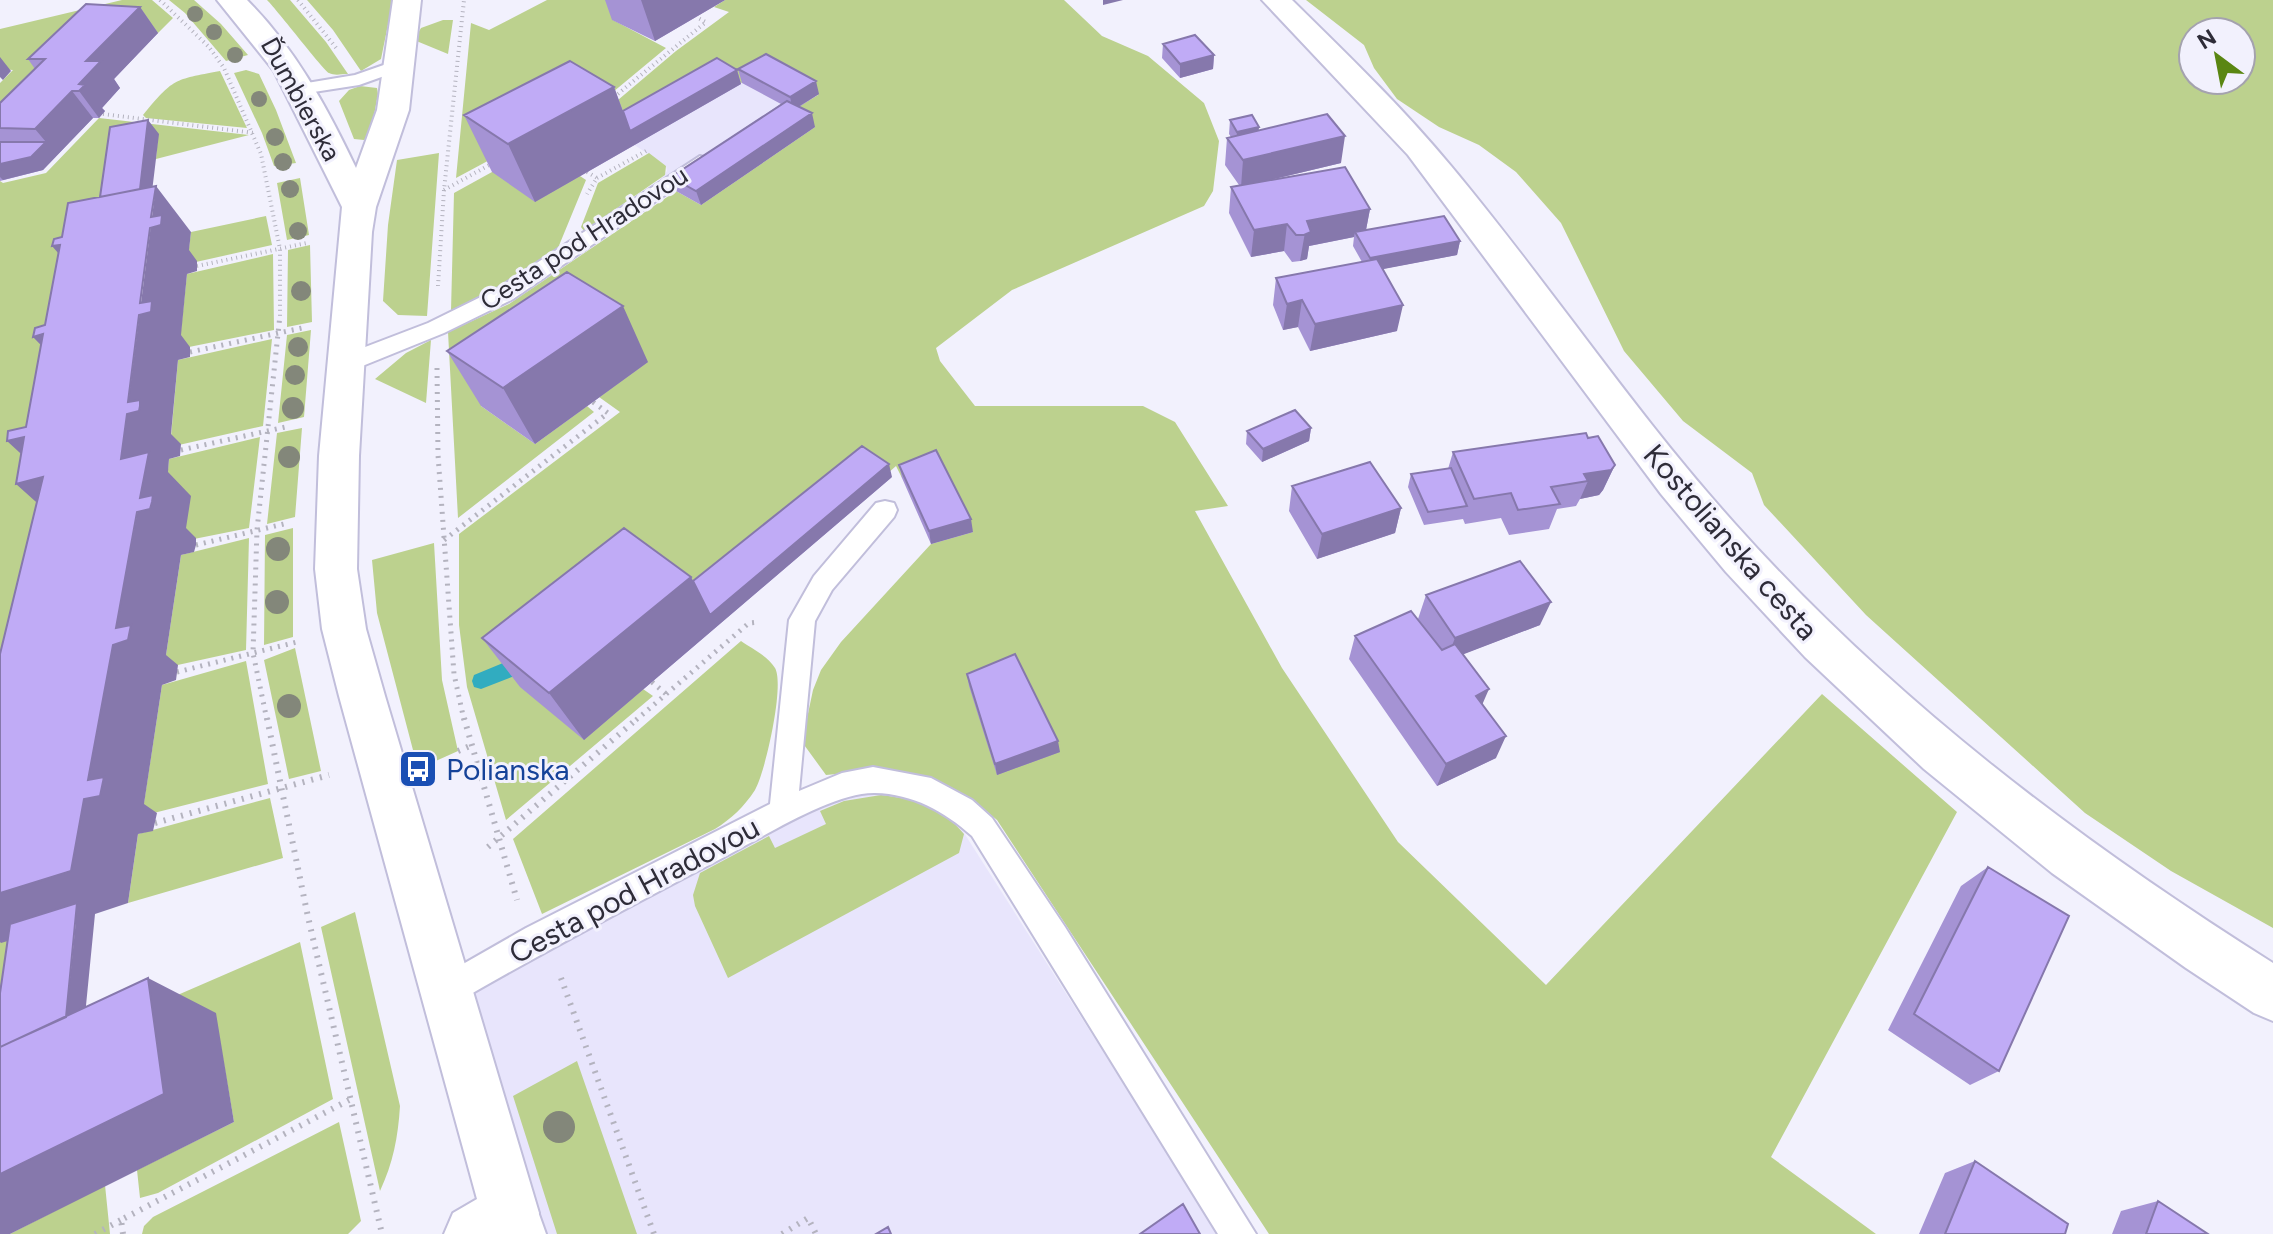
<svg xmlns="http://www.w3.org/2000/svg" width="2273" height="1234" font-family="Figtree,sans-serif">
	<rect width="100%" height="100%" fill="#f2f1fd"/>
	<path fill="#e8e5fc" d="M721,72L819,94L815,127L701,205L660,179L667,171L666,166L615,132Z
		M910,748L1219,1234H516L446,991Z"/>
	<path fill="#bcd18e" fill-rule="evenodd" d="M122,0H152L173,18L158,33L0,152V83L13,70L0,69V29Z
		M169,0H194L221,24L248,55L226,61L185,13Z
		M267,0H290L326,42L348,74C341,74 335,76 329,73C324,71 278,11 267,0Z
		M307,0H393L381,59L361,71L333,30Z
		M547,0H647L613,20L666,48L607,97L456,178L471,23L489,30Z
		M725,0H1064L1102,36L1148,56L1204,103L1219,141L1213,191L1204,206L1012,290L936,348L940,361L975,406H1143L1175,422L1228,506L1195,511L1282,668L1398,842L1546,985L1822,694L1957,812L1771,1157L1876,1234H1269L997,820C936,767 903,768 826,775L802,742L813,690L821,670L841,642L931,544L973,532L939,464L902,478L896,466L643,689L653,696L506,820L467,687L459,625V534L620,412L599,397L481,406L535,444L587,406L594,412L458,518L448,332L509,304L676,191L701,205L815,127L793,110L818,95L769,68L742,83L721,72L615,132L618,100L676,51L729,12L714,7Z
		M1306,0H2273V928L2171,871L2085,813L1866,615L1764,505L1752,473L1683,421L1624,351L1561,223L1516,172L1479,145L1439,127L1397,99L1374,68L1364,45ZM2241,32V80H2193V32Z
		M443,20H453L448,54L414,40L421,28Z
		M246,70L259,74L276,110L296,163L274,166L262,133L234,73Z
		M220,71L247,128L146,118L143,115C174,78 173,80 220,71Z
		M360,86L377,88L378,94L370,137L364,140L354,139L339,101L349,90Z
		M99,118L249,135L156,159L158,135L28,933L83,1036L300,942L333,1099L158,1193L140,1198L137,1170L234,1122L215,1013L0,1116V181L3,183L46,173Z
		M439,153L427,316L398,315L383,301L388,225L397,160Z
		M649,153L666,166L665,175L584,231L581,227L598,183Z
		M492,172L580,176L586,180L558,248L495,289L451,311L454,193Z
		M300,178L309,235L287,240L277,183Z
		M266,216L272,245L187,264L191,232Z
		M310,245L312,322L287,327L288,250Z
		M273,254L274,330L179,349L187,274Z
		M311,330L304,417L278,423L287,335Z
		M272,339L263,426L170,447L178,360Z
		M431,340L426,403L375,379L406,353Z
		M302,428L295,517L267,524L277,433Z
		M260,437L249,528L184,541L165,502L169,459Z
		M293,528V637L264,645L265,535Z
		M249,538L246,650L164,668L181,555Z
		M434,543L442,680L458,751L418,769L377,613L372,560Z
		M741,641C751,648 768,656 775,668C785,685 765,773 755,790C744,807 731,819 715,829L542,914L513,839Z
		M295,648L321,771L289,779L264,660Z
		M246,661L268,784L142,816L162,685Z
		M881,795C915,799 941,806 964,834L959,853L728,978L695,906L693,895L700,873L769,836L775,848L826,824L820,811L844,801Z
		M270,798L283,858L128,903L138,834Z
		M355,912L400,1106C398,1138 393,1163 380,1191L321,927Z
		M577,1061L637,1234H557L513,1096Z
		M339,1122L361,1221L348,1234H142L144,1226L153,1217Z
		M105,1185L110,1234H10Z"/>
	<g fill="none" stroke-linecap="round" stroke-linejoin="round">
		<path fill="#31acc0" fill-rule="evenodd" d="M524,649L531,652L533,657L517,675L481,689L474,687L472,681L474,675L503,663Z"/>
		<g stroke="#c1bedb" stroke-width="4">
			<path id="service" d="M398,60L407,65L404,69L359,85L301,94L292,89L301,84L355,75Z
				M700,156L707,158L710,162L707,166L513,299L444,333L355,369H339L336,363L339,357L428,323L497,289Z
				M885,501L894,503L897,510L894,517L832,590L815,621L799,791L842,773L873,767L931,778L972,800L992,818L1065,927L1256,1234H1218L972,836C944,811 913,794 875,793C835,792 766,835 730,854C638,902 547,950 457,1002L446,1007L435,1002L430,991L435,980L526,928L770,804L789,620L814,576L876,503Z"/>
		</g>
		<g stroke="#c1bedb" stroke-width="4">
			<path id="minor" d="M217,0H247C295,48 327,107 356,168L377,110L393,0H421L409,110L376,207L372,232L359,456L357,569L366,629L385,696L539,1213L531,1234H444L453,1213L477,1199L339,696L322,629L315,569L319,456L342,207L274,71Z"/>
		</g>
		<g stroke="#c1bedb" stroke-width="4">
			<path id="tertiary" d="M1262,0H1292C1347,54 1402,107 1451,166C1549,283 1633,411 1736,525C1892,699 2076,839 2273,963V1021L2254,1013L2186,968L2052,873L1924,769L1805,657L1726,572L1661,494L1408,155Z
				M510,1184L531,1192L546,1234H486L481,1213L489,1192Z"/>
		</g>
		<path stroke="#b4b3bf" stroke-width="4" stroke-dasharray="1 4" stroke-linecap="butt" d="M160,0L209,47L224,68L261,154L280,249V317
			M298,0L337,49
			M614,97L706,22L696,17
			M103,114L254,133
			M587,172L597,178L587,194
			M597,178L646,151
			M444,190L493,163
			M197,266L307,243
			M438,286L444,190L464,0"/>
		<path stroke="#b4b3bf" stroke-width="5" stroke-dasharray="2 6" stroke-linecap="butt" d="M190,352L302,328
			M437,368L438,455L454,674L464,720
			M181,450L290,426
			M444,540L608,413L593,402
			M196,545L288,523
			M177,672L297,642
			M652,682L666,694
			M267,720L253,653L257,530L280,315
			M636,720L749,623L759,622"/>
		<path stroke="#b4b3bf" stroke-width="6" stroke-dasharray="2 7" stroke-linecap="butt" d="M267,718L308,917L382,1234
			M464,718L517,900
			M458,751L470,746
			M155,823L329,775
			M488,847L638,718
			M561,978L654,1234
			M95,1234L121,1220
			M123,1234L121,1220L349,1100
			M782,1234L808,1218L816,1234"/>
		<use href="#service" fill="#fff" fill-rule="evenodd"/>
		<use href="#minor" fill="#fff" fill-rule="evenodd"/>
		<use href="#tertiary" fill="#fff" fill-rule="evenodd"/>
	</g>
	<g fill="#83877a">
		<circle cx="195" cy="14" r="8"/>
		<circle cx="214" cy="32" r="8"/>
		<circle cx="235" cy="55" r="8"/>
		<circle cx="259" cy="99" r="8"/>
		<circle cx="275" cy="137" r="9"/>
		<circle cx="283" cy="162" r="9"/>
		<circle cx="290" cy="189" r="9"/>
		<circle cx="298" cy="231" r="9"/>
		<circle cx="301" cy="291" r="10"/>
		<circle cx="298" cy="347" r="10"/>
		<circle cx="295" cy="375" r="10"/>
		<circle cx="293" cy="408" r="11"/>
		<circle cx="289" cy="457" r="11"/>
		<circle cx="278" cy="549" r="12"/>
		<circle cx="277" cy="602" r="12"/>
		<circle cx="289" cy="706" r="12"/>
		<circle cx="559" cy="1127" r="16"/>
	</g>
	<path fill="#a593d4" d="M605,0H725L655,41L612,20Z
		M140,7L158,33L114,79L120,88L102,108L105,111L99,118H93L43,170L0,181V103L35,69L28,59Z
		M1163,44L1214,55L1213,69L1180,78L1162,58Z
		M738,69L819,94L799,107L815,127L701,205L676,191L671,177L781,104L742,83Z
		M737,70L741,84L535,202L492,172L464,115L614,87L623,111Z
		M1230,120L1341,163L1270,180L1370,209L1366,230L1460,241L1457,255L1382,269L1397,331L1310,351L1298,327L1283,330L1273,305L1276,278L1362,262L1353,246L1354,237L1309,246L1307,259L1300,261L1292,262L1284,251L1251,257L1229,213L1231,187L1239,185L1225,165L1227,138L1231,137L1229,134Z
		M447,351L648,362L535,444L481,406Z
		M1311,428L1309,441L1262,462L1246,444L1247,431Z
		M1588,438L1615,465L1603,490L1599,495L1580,499L1576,506L1557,509L1549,529L1509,535L1501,518L1465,524L1463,519L1424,525L1408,487L1411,474L1448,469L1453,452Z
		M899,465L973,532L931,544L902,478Z
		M892,477L584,740L520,687L482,638L691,577L693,581Z
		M1292,486L1401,508L1395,533L1317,559L1289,511Z
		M1426,595L1540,625L1463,654L1483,704L1496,758L1437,786L1349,659L1355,636L1423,626L1418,619Z
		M967,674L1060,752L997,775L969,686Z
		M1988,867L1999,1071L1970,1085L1888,1030L1961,886Z
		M1975,1161L2065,1234H1919L1945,1173Z
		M2158,1201L2208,1234H2112L2121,1211Z"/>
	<path fill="#8678ac" d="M641,0H725L655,41Z
		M1103,0H1123L1103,5Z
		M140,7L158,33L114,79L120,88L102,108L105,111L99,118L79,91V84L86,61Z
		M1214,55L1213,69L1180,78V64Z
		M0,57L11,71L3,80L0,77Z
		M737,70L741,84L535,202L508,144L614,87L630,131Z
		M816,81L819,94L793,110L790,97Z
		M72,91L93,118L43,170L3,180L0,177V164L46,142L35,129Z
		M812,113L815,127L701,205L696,191Z
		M148,120L159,134L146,241L106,250Z
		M1259,127L1258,140L1236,146L1237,132Z
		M1345,136L1341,163L1241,187L1243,160Z
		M156,186L191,232L189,250L197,261V271L187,274L181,335L190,347V357L178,360L171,434L181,444L180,456L169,459L168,472L191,496L186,528L196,538V545L194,552L181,555L166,655L178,665L176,680L162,685L144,804L157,813L153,831L138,834L128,903L95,914L83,1036L65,1028L76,920L1,943L0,942V893L88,780L140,498L121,459Z
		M1370,209L1365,235L1355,232L1354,237L1309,246L1307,259L1300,261L1307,221Z
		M1287,224L1284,251L1251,257L1254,230Z
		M1460,241L1457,255L1368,272L1370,258Z
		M60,245L93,293L52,246Z
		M1302,300L1298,327L1283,330L1287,304Z
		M1403,305L1397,331L1310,351L1315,324Z
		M623,306L648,362L535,444L503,388Z
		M43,334L77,382L33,337Z
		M1311,428L1309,441L1262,462L1263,449Z
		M24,437L55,485L7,441Z
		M889,464L892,477L584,740L549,693L691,577L710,615Z
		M1615,465L1603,490L1599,495L1580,499L1588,481L1584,474Z
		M43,477L64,527L16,484Z
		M1401,508L1395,533L1317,559L1322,534Z
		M971,519L973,532L931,544L929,531Z
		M1551,602L1540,625L1446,661L1455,638Z
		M1489,689L1479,712L1476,696Z
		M1506,736L1496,758L1437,786L1446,764Z
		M1058,741L1060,752L997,775L995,764Z
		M148,978L216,1013L234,1122L10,1234H0V1174Z"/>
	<path fill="#c0abf6" stroke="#8678ac" stroke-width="2" d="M86,4L140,7L86,61H101L79,84L85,85L79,91H72L35,129L0,128V103L45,59H28Z
		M1195,35L1214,55L1180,64L1163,44Z
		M766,54L816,81L790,97L738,69Z
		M717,58L737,70L630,131L623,111Z
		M570,61L614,87L508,144L464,115Z
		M787,101L812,113L696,191L671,177Z
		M1327,114L1345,136L1243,160L1227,138Z
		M1252,115L1259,127L1237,132L1230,120Z
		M148,120L140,189L100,197L110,127Z
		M0,142H46L31,157L0,164Z
		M1345,167L1370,209L1307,221L1311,232L1304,235H1296L1287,224L1254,230L1231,187Z
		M156,186L151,217L162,215L161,225L150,228L140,303L152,301L151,312L139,315L128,402L140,400V406L139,411L127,414L121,459L149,452L140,498L153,495L152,502L150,509L137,512L116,628L131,625L128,640L113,645L88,780L104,777L100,796L84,799L71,871L0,893V654L43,477L16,484L24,437L7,441L8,431L26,427L43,334L33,337L35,328L45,325L60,245L52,246L54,239L62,237L68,203Z
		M1444,216L1460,241L1370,258L1355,232Z
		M1377,259L1403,305L1315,324L1302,300L1287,304L1276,278Z
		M567,272L623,306L503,388L447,351Z
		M1295,410L1311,428L1263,449L1247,431Z
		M1586,433L1588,438L1598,436L1615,465L1611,470L1584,474L1588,481L1551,487L1560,504L1518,510L1511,493L1474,499L1453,452Z
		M862,446L889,464L710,615L693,581Z
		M936,450L971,519L929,531L899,465Z
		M1370,462L1401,508L1322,534L1292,486Z
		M1451,468L1467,506L1428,512L1411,474Z
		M624,528L691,577L549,693L482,638Z
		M1520,561L1551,602L1455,638L1426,595Z
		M1411,611L1442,650L1455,644L1489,689L1476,696L1506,736L1446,764L1355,636Z
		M1015,654L1058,741L995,764L967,674Z
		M1988,867L2069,916L1999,1071L1914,1014Z
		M77,903L66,1017L0,1047V993L10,924Z
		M148,978L164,1094L0,1174V1047Z
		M1975,1161L2068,1224L2065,1234H1945Z
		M2158,1201L2208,1234H2146Z
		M1183,1204L1200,1234H1140Z
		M888,1227L891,1234H876Z"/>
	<defs>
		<g id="bus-square" transform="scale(2)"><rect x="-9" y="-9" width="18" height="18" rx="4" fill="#1a4fb4" stroke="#f2f1fd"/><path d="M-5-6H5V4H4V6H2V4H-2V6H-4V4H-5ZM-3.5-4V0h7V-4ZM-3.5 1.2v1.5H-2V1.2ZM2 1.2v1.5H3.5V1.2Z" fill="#fff"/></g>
	</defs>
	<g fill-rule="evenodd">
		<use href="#bus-square" x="418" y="769"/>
	</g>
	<g text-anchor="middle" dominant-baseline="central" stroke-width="6" stroke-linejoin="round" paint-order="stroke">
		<g font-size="26" fill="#2e2c38" stroke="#f2f1fd">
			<text transform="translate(301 99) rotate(61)">Ďumbierska</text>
			<text transform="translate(584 238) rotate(-33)">Cesta pod Hradovou</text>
		</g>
		<g font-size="30" fill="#2e2c38" stroke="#f2f1fd">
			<text transform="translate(1731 542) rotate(49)">Kostolianska cesta</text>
			<text transform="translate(634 890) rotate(-28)">Cesta pod Hradovou</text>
		</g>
		<g font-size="30" fill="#164399" stroke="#f2f1fd" text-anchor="start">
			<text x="446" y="769">Polianska</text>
		</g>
	</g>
	<g transform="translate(2217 56) rotate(328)"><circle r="38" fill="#f2f1fd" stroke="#a4a2ae" stroke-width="2"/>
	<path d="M0-6L14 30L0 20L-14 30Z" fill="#5a8612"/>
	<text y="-12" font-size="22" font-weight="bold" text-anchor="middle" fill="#2e2c38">N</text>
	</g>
</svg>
